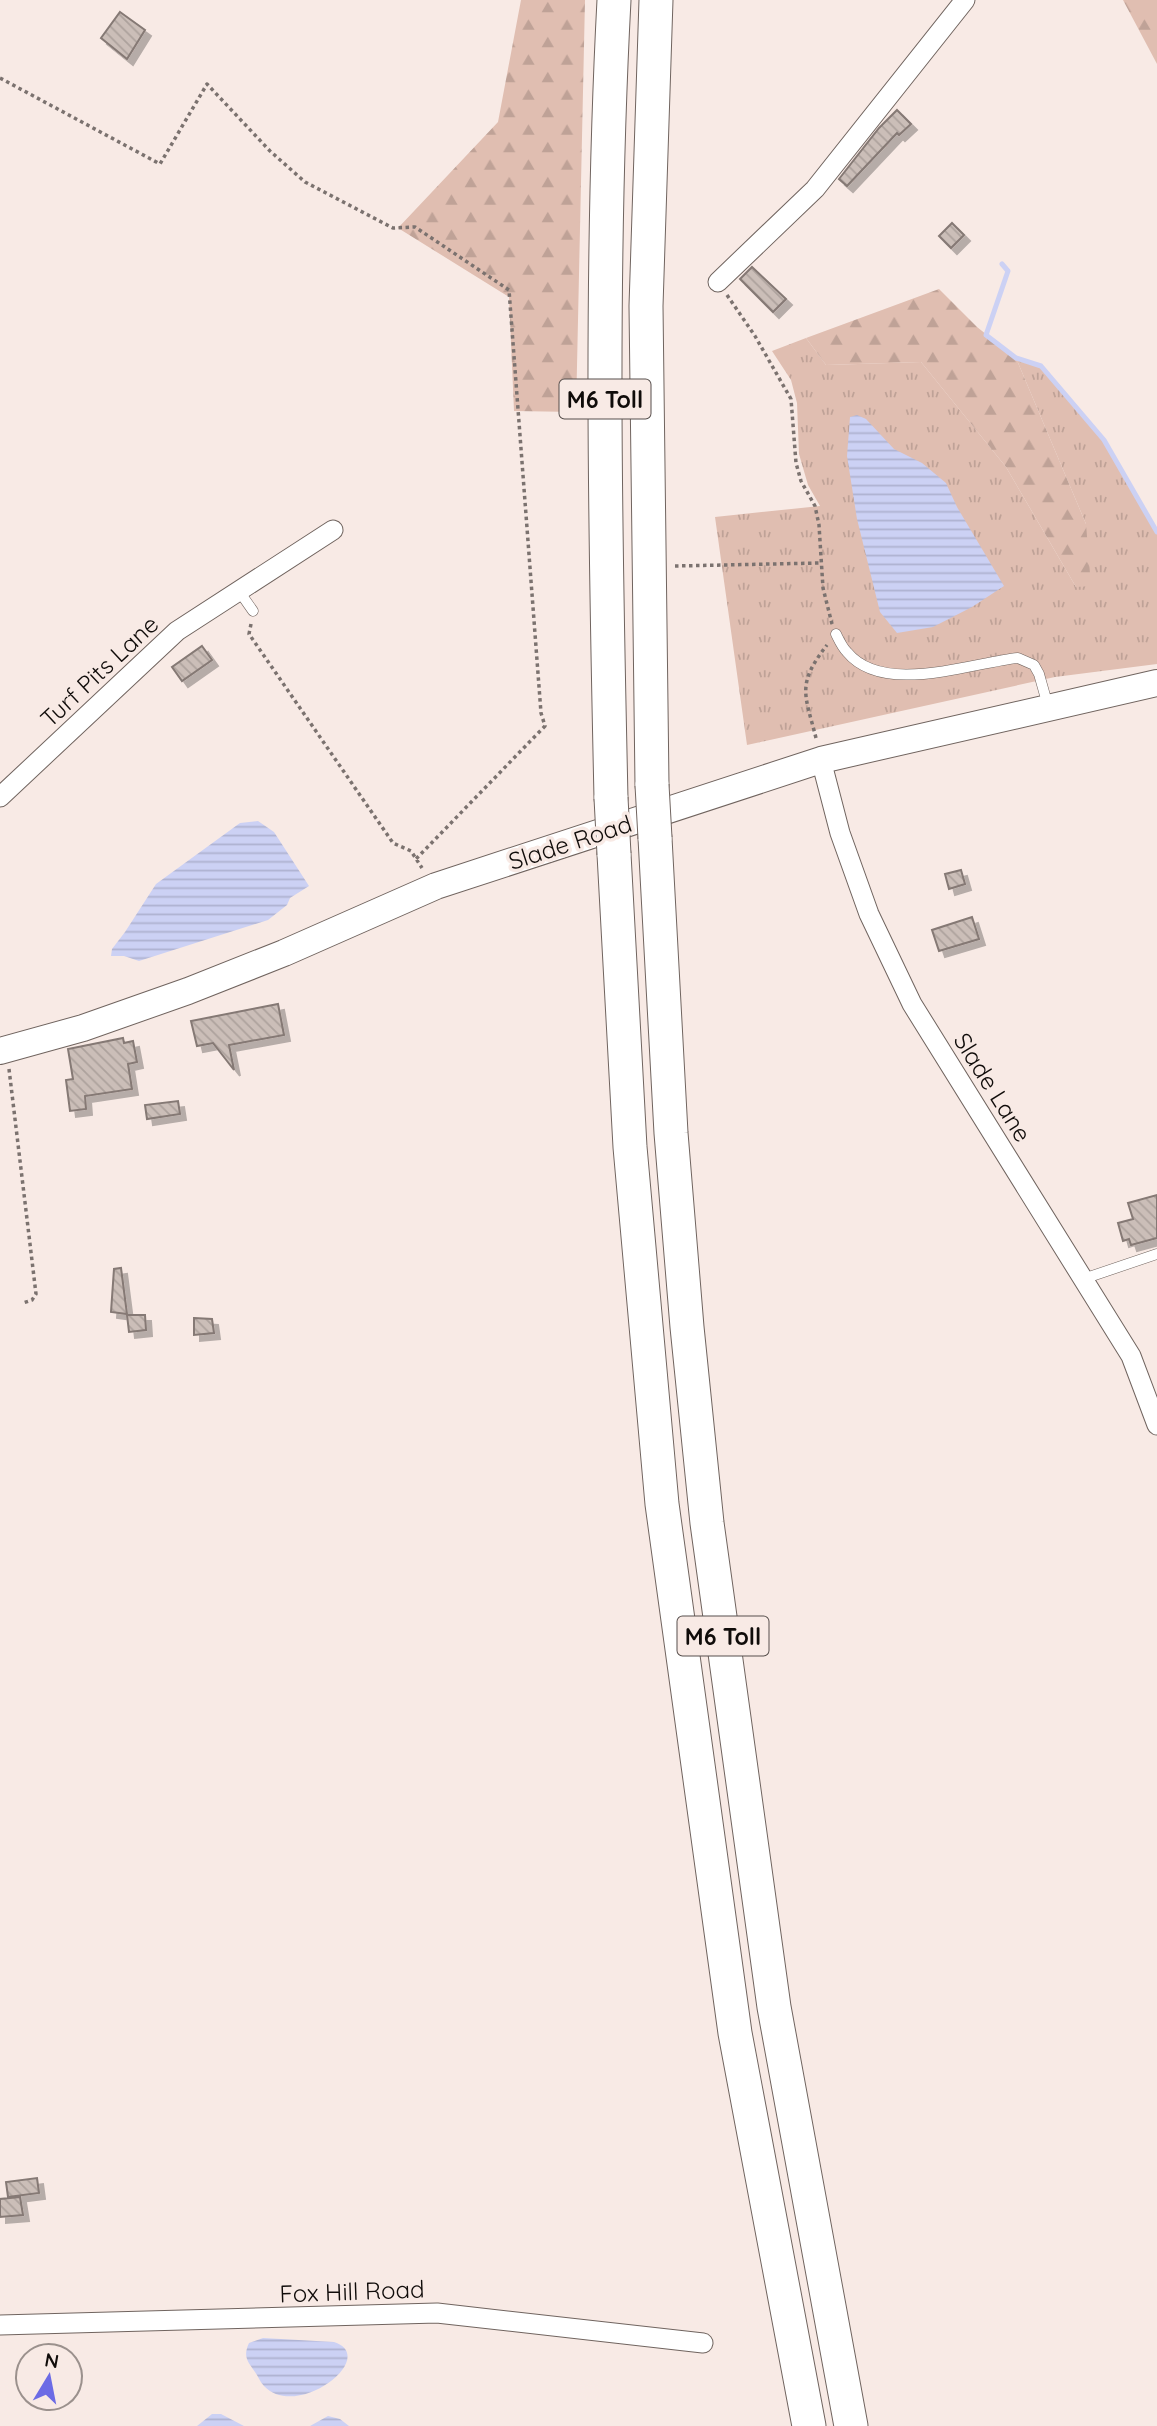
<svg xmlns="http://www.w3.org/2000/svg" width="1157" height="2426" font-family="Quicksand,sans-serif">
	<defs>
		<pattern id="grass-tufts" width="24" height="20" patternUnits="userSpaceOnUse" patternTransform="scale(1.75)"><rect width="24" height="20" fill="#e0beb1"/><path d="M3 7l-1-3M5 7V3M7 7l1-3M15 17l-1-3M17 17v-4M19 17l1-3" fill="none" stroke="#bfa297"/></pattern>
		<pattern id="forest-firs" width="22" height="20" patternUnits="userSpaceOnUse" patternTransform="scale(1.75)"><rect width="22" height="20" fill="#e0beb1"/><path d="M5 1l3.5 6h-7zM16 11l3.5 6h-7z" fill="#bfa297"/></pattern>
		<pattern id="water-rules" width="6" height="5" patternUnits="userSpaceOnUse" patternTransform="scale(1.75)"><rect width="6" height="5" fill="#ccd1f4"/><path d="M0 2.5h6" fill="none" stroke="#aeb2d0"/></pattern>
		<pattern id="building-back-hatch" width="6" height="6" patternUnits="userSpaceOnUse" patternTransform="scale(1.75)"><rect width="6" height="6" fill="#cbbeb8"/><path d="M-1 5l2 2M0 0l6 6M5-1l2 2" fill="none" stroke="#ada29d"/></pattern>
		<filter id="shadow"><feDropShadow dx="6" dy="6" stdDeviation="0" flood-color="#0004"/></filter>
	</defs>
	<rect width="100%" height="100%" fill="#f8eae5"/>
	<path fill="url(#grass-tufts)" d="M806,338L826,365L921,362L1006,467L1076,587L1086,524L1016,358L1041,366L1104,440L1157,532V664L1055,677L747,745L715,517L820,506L808,485L799,454L797,403L791,380L772,351Z"/>
	<path fill="url(#forest-firs)" d="M521,0H585L576,412L514,411L509,297L398,228L498,122Z
		M1123,0H1157V64Z
		M939,289L977,327L1016,358L1086,524L1091,586L1076,587L1006,467L921,362L826,365L806,338Z"/>
	<path fill="url(#water-rules)" d="M857,415L866,419L894,449L922,463L946,483L957,507L1004,586L972,607L933,627L897,633L880,612L857,519L847,456L850,417Z
		M258,821L274,832L309,886L290,898L287,905L268,920L139,961L124,956H111L112,949L125,932L156,884L240,823Z
		M263,2338L334,2342C380,2357 297,2421 264,2386C260,2382 258,2376 255,2372C247,2361 243,2356 249,2343Z
		M212,2414H221L244,2426H197Z
		M328,2416L340,2419L349,2426H310Z"/>
	<g fill="none" stroke-linecap="round" stroke-linejoin="round">
		<path stroke="#ccd1f4" stroke-width="5" d="M1002,264L1008,271L986,335L1016,358L1041,366L1104,440L1157,532"/>
	</g>
	<path fill="url(#building-back-hatch)" stroke="#857974" stroke-width="2" filter="url(#shadow)" d="M120,12L145,30L127,59L101,38Z
		M897,110L911,124L899,135L897,133L847,186L839,179L879,128Z
		M952,223L964,235L951,248L939,236Z
		M752,267L786,299L773,312L740,279Z
		M202,646L212,660L182,681L172,667Z
		M961,870L965,884L949,889L945,874Z
		M972,917L979,939L939,951L932,930Z
		M278,1004L284,1035L229,1045L234,1070L213,1043L197,1046L191,1021Z
		M123,1038L124,1043L133,1041L137,1062L128,1064L132,1089L85,1096L86,1109L70,1111L66,1080L73,1079L68,1049Z
		M178,1101L180,1114L147,1119L145,1105Z
		M1157,1195V1238L1131,1245L1129,1239L1123,1241L1118,1223L1133,1219L1128,1203Z
		M121,1268L127,1314L111,1312L114,1269Z
		M127,1315H145L146,1330L129,1332Z
		M194,1318L212,1319L214,1333L194,1335Z
		M37,2178L39,2193L8,2197L6,2182Z
		M20,2197L23,2215L0,2217V2199Z"/>
	<g fill="none" stroke-linecap="round" stroke-linejoin="round">
		<g stroke="#70645f" stroke-width="11">
			<path id="service" d="M239,591L253,611
				M836,634C839,640 842,647 847,652C883,696 970,663 1018,658L1034,665L1039,674L1048,706
				M1083,1279L1157,1254"/>
		</g>
		<g stroke="#70645f" stroke-width="21">
			<path id="minor" d="M718,282L815,189L965,0
				M821,760L840,833L869,914L912,1004L1131,1356L1157,1425
				M0,797L177,631L333,530
				M0,2325L437,2313L703,2343"/>
		</g>
		<g stroke="#70645f" stroke-width="28">
			<path id="secondary" d="M0,1051L83,1028L188,991L284,953L436,886L821,760L1157,683"/>
		</g>
		<g stroke="#70645f" stroke-width="35">
			<path id="motorway" d="M652,785L646,306L656,0
				M611,798C605,532 600,266 614,0
				M655,838L671,1133L687,1327L707,1523L774,2007L851,2426
				M614,854L630,1147L662,1504L735,2033L809,2426"/>
		</g>
		<path stroke="#7b726f" stroke-width="3.5" stroke-dasharray="3.5 3.5" stroke-linecap="butt" d="M0,78L160,164L207,84L270,151L305,182L393,228L415,227L509,290L541,713L545,726L416,859
			M727,295L755,336L791,399L796,463L801,481L815,506L819,525L823,588L832,624
			M675,566L820,563
			M251,624L249,634L393,843L411,851L422,868
			M816,738C805,694 796,685 827,645
			M9,1069L36,1294L32,1300L23,1303"/>
		<use href="#service" stroke="#fff" stroke-width="10"/>
		<use href="#minor" stroke="#fff" stroke-width="19"/>
		<use href="#secondary" stroke="#fff" stroke-width="26"/>
		<use href="#motorway" stroke="#fff" stroke-width="33"/>
		<g stroke="#70645f" stroke-width="35" stroke-linecap="butt">
			<path id="motorway-bridge" d="M652,785L655,838
				M611,798L614,854"/>
		</g>
		<use href="#motorway-bridge" stroke="#fff" stroke-width="33"/>
	</g>
	<g text-anchor="middle" dominant-baseline="central" stroke-width="7" stroke-linejoin="round" paint-order="stroke">
		<g fill="#f8eae5" stroke="#564f4c" stroke-width="2">
			<rect x="559.5" y="379.5" width="91" height="39" rx="5"/>
			<rect x="677.5" y="1616.5" width="91" height="39" rx="5"/>
		</g>
		<g font-size="23" font-weight="bold" fill="#100c0a">
			<text x="605" y="399">M6 Toll</text>
			<text x="723" y="1636">M6 Toll</text>
		</g>
		<g font-size="24" fill="#100c0a" stroke="#f8eae5">
			<text transform="translate(99 671) rotate(-43)">Turf Pits Lane</text>
			<text transform="translate(570 842) rotate(-18)">Slade Road</text>
			<text transform="translate(993 1087) rotate(58)">Slade Lane</text>
			<text transform="translate(352 2291) rotate(-2)">Fox Hill Road</text>
		</g>
	</g>
	<g transform="translate(49 2377) rotate(10)"><circle r="33" fill="#f8eae5" stroke="#9b918d" stroke-width="2"/>
	<path d="M0-5L12 26L0 18L-12 26Z" fill="#6c6be5"/>
	<text y="-10" font-size="19" font-weight="bold" text-anchor="middle" fill="#100c0a">N</text>
	</g>
</svg>
